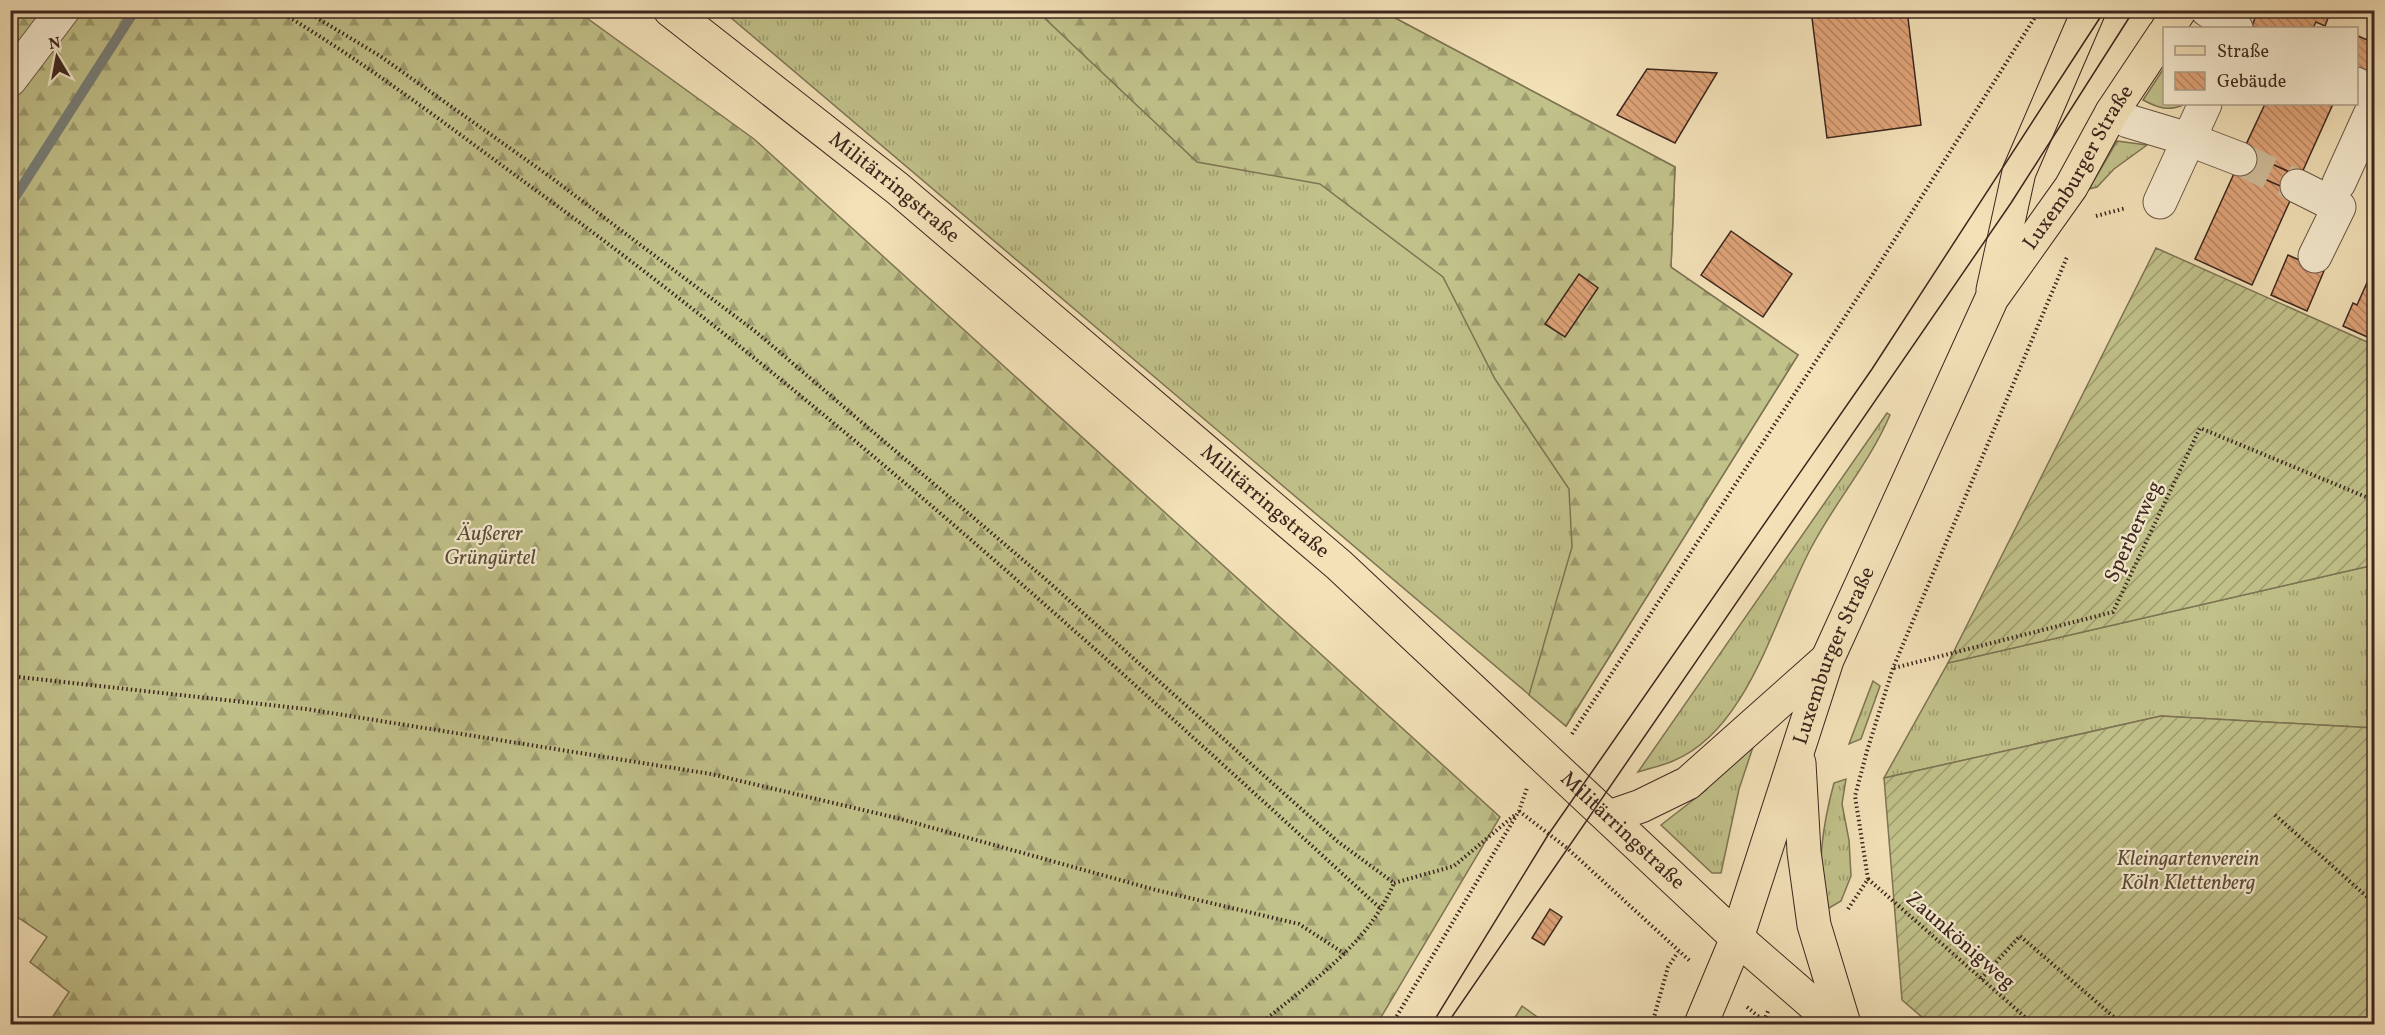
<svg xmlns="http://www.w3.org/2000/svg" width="2385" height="1035" font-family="Vollkorn,serif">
	<defs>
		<pattern id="grass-tufts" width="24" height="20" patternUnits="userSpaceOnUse" patternTransform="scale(1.5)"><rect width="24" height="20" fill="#c1c18a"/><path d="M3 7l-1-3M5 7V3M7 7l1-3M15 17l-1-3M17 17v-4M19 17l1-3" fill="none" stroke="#9e9d70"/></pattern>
		<pattern id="forest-firs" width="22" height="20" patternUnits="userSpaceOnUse" patternTransform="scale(1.5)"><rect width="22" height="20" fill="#c1c18a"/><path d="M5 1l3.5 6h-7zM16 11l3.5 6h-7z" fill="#9e9d70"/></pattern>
		<pattern id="garden-furrows" width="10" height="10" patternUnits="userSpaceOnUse" patternTransform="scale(1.5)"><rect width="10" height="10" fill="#c1c18a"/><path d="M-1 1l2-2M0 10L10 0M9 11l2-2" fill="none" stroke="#9e9d70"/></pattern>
		<pattern id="building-back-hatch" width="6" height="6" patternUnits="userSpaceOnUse" patternTransform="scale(1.5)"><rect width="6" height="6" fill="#e0a479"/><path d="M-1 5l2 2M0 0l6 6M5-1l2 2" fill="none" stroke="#b78563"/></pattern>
	</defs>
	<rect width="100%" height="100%" fill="#f3e1b8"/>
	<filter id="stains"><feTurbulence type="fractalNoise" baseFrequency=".00333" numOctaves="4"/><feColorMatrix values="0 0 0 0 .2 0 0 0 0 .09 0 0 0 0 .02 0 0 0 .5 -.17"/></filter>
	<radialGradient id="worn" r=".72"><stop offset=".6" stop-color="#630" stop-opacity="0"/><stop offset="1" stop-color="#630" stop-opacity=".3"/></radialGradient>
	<path fill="url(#grass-tufts)" stroke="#7e7454" stroke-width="1.5" d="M723,11H1382L1675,167L1671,267L1798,355L1566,726Z
		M2164,68V104H2185C2169,112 2158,108 2143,100Z
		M2117,141L2147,145L2114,169L2097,187L2089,189Z
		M1887,413L1890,415C1870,462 1835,502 1811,548C1775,615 1749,730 1673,761C1662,766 1649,768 1638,772Z
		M2374,565V728L2161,716L1884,778L1948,663Z
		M1873,681L1880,686L1861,739L1849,744Z
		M1758,732L1739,789L1721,873H1712L1661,825L1706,790L1731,758Z
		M1846,779L1842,804L1849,840L1851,876L1841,901L1824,911C1817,866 1822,827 1834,783Z"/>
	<path fill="url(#forest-firs)" stroke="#7e7454" stroke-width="1.5" d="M10,11H577L754,139L1500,817L1377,1024H48L69,992L30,962L47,937L10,912Z
		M1037,11H1382L1675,167L1671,267L1798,355L1566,726L1529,695L1572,547L1569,489L1495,379L1443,277L1320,184L1197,162Z
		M1522,1006L1547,1024H1511Z"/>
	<path fill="url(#garden-furrows)" stroke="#7e7454" stroke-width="1.5" d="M2156,248L2374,345V565L1948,663Z
		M2161,716L2374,728V1024H1930L1902,1000L1884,778Z"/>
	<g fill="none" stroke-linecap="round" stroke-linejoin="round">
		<path stroke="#777f7a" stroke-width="10" d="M10,205L135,10"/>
	</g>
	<path fill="url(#building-back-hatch)" stroke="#3c261e" stroke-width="1.5" d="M1811,10H1907L1921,125L1827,138Z
		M2258,10H2331L2325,26L2316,22L2313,28H2258L2252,26Z
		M2356,35L2374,43V82L2356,74Z
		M1647,69L1717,73L1675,143L1617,115Z
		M2265,104H2333L2300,177L2243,151Z
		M2243,151L2301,177L2294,192L2237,167Z
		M2237,167L2294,192L2252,285L2195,259Z
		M1731,231L1792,274L1763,317L1701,275Z
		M2288,255L2324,271L2307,311L2271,295Z
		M2374,267V340L2343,326L2353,303L2357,305Z
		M1579,274L1598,288L1565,337L1545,324Z
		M1550,909L1562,917L1544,945L1532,938Z"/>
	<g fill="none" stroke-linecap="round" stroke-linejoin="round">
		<path stroke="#cebc99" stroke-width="33" stroke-dasharray="33 16" stroke-linecap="butt" d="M2240,159L2297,186"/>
		<g stroke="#6a5544" stroke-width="35">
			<path id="minor" d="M2207,10L2236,28
				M10,80L63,10
				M2356,84L2374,93
				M2112,112L2128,121L2188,139L2240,159
				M2339,183L2374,106
				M2297,186L2339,207L2315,256
				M2160,202L2205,104"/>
		</g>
		<g stroke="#3c261e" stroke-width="35">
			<g id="major">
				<path id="s1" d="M670,10L897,188L1339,565L1737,938L1836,1024"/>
				<path d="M2168,28L2180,10"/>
				<path d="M1993,290L2019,172L2089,10"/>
				<path d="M1799,763L1804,852L1814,925L1844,1024"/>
				<path d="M1609,817L1641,806L1688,783L1825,661"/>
				<path id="s2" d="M1701,1024L1737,938L1827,660L1992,298L2071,187L2112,112L2164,34"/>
			</g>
		</g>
		<path stroke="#3c261e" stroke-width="4" stroke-dasharray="1.5 3" stroke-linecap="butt" d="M277,10C365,62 448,126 530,186C833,406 1107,658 1382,910
			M304,10L380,56L549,176L756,332L1043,577L1337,841L1394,883
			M10,124L18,114
			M2096,216L2126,208
			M1894,668L2113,612L2200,428L2371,499
			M10,676L306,709L711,774L897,818L1156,890L1299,924L1345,954
			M1572,734L1871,277L2037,14L2049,10
			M1519,811L1567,848L1690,961
			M2275,815L2374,903
			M1868,879L2033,1024
			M1394,883L1454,866L1516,814
			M1848,909L1868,879L1855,796L1867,751L1893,668L2067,257
			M1981,979L2020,936L2122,1024
			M1747,1007L1764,1021V1024
			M1764,1021L1768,1011
			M1260,1024C1311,982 1367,946 1394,883
			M1392,1024L1519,811L1527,788
			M1652,1024L1668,967L1678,952"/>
		<use href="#minor" stroke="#f7ecd1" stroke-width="33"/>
		<use href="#major" stroke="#f3e1b8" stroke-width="33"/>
		<path stroke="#3c261e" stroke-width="1.5" d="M1432,1024L1548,835L1872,369L2105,10
			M1447,1024L2011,203L2134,10"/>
	</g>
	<g text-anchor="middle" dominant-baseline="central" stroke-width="4.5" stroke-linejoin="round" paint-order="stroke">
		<g font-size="21" fill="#3c261e" stroke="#f7ecd1">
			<text stroke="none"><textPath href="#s2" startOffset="940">Luxemburger Straße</textPath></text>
			<text stroke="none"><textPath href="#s1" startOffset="286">Militärringstraße</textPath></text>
			<text stroke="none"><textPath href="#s1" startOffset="772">Militärringstraße</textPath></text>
			<text transform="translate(2134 532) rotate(-65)">Sperberweg</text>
			<text stroke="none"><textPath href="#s2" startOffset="392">Luxemburger Straße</textPath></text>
			<text stroke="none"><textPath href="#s1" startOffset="1258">Militärringstraße</textPath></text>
			<text transform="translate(1960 941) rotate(41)">Zaunkönigweg</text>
		</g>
		<g font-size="21" font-style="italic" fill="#5d4d39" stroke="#f7ecd1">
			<text x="490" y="534">Äußerer<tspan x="490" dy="24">Grüngürtel</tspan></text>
			<text x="2188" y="859">Kleingartenverein<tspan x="2188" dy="24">Köln Klettenberg</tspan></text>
		</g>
	</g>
	<rect width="2385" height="1035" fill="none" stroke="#f3e1b8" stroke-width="36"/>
	<rect x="12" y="12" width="2361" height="1011" fill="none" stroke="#3c261e" stroke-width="3"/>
	<rect x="18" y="18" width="2349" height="999" fill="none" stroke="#3c261e" stroke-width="1.5"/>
	<rect x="2163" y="27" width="195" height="78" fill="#f7ecd1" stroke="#ac9d89" stroke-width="1.5"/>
	<rect x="2175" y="46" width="30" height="9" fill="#f3e1b8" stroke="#ac9d89" stroke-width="1.5"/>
	<text x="2217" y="57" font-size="18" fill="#3c261e">Straße</text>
	<rect x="2175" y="72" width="30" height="18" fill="url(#building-back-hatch)" stroke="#ac9d89" stroke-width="1.5"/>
	<text x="2217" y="87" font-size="18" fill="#3c261e">Gebäude</text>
	<g transform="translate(57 57) rotate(350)" stroke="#f7ecd1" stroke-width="4.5" paint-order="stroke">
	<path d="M0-4.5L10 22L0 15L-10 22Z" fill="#3c261e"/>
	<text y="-9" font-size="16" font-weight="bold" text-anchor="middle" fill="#3c261e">N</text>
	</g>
	<rect width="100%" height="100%" filter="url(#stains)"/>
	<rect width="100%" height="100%" fill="url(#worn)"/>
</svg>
